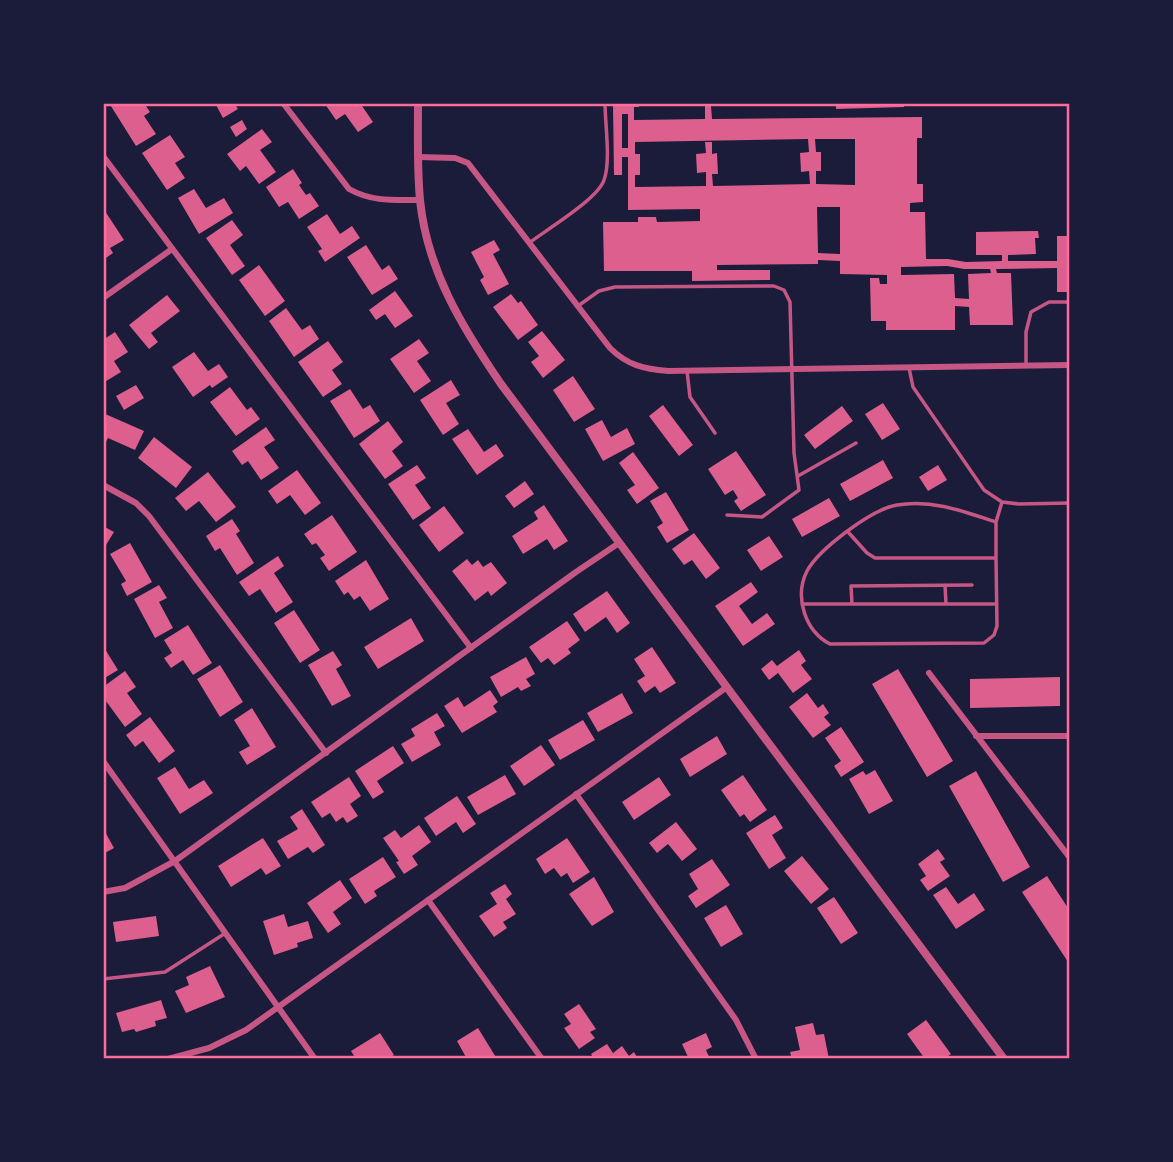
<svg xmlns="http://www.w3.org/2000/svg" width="1173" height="1162" font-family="'Open Sans',sans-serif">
	<rect width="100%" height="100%" fill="#1b1b3a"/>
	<path fill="#dd5f8e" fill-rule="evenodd" d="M109,103H144L150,112L144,116L156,134L136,146Z
		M215,103H234L238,109L223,118Z
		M327,103H360L373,122L358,132L345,114L336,120L325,104Z
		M613,103H639V107H634V120L705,119V103H716V106H711L712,119L922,117V138H917V184H923V202L910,203V212H925L926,259H948L966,262L1002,261V255H976V232L1038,231L1039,238H1035L1036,254L1008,255V261H1057V236H1070V292H1057V268L996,269L997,273H1011L1013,325H970L969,307L955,306V330H886V321H871L870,278H879L880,284H887V275L840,274V261L818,260V264L717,265V270H770V280L692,281V271H604L603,222H638V217H656L657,222L700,221V209L628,210V157H622V175H614ZM622,114H628V148H622ZM808,139L809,152L800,153L801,172L809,171L810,184L713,186L712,174H718L717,153L712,154V142H705L706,153L696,154L697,173L706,172V186L635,187V175H640V154H635V142ZM815,139H855V185L816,184V171H821V152H816ZM817,207H840V254L818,253ZM947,266L964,269H990L991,273L968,274L969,299L955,298L954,274L901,275V267Z
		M836,103H904V107L836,109Z
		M242,120L247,129L236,137L230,127Z
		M262,129L272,142L260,150L276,172L259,184L246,166L240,171L227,154Z
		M170,135L185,157L175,163L185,178L167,190L142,153Z
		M293,169L302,183L299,185L306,195L310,193L319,206L299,219L288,202L279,207L266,187Z
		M194,189L206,208L224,198L233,213L199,234L178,198Z
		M103,208L124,240L110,248L113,253L103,260Z
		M327,214L340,234L352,226L360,238L325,262L318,251L322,249L307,227Z
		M232,220L243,235L230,245L245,266L232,275L206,238Z
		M494,240L500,250L493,254L509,284L488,295L480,280L484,277L471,252Z
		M366,245L382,270L389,265L398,279L372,295L347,257Z
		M259,265L285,301L265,316L239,280Z
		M395,291L413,316L395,328L385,314L376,320L369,310Z
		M511,294L518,303L521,301L538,325L518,340L493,307Z
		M167,295L180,311L151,333L158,342L149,349L129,325Z
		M286,308L302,330L310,325L319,339L294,357L269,321Z
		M542,331L565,360L543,378L531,362L539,356L528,342Z
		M115,332L128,352L114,361L121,372L103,383V340Z
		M419,339L429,353L417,361L431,381L414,393L390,359Z
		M328,341L343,362L332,370L342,384L323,397L298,362Z
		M194,352L208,371L219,364L228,377L212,388L210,385L193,397L172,367Z
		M573,376L595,409L574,422L553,390Z
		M451,380L460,395L446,403L459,424L443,435L420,400Z
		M136,385L144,398L124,410L116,396Z
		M230,387L247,410L251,407L260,419L236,436L210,402Z
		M350,389L363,409L370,405L380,421L354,438L330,401Z
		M883,403L900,429L882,440L865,414Z
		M663,405L693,445L679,456L649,416Z
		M842,406L853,421L815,449L804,435Z
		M103,413L144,431L135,450L108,438L103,447Z
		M602,420L611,437L627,428L635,444L603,461L585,429Z
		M388,421L403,442L392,451L403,466L385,479L359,444Z
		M266,427L275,440L264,447L279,468L261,480L248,461L242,465L232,451Z
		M468,429L484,452L496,444L504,456L477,475L452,439Z
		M154,437L192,467L176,488L138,458Z
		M736,451L766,495L741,511L734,501L738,498L733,490L725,495L708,469Z
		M633,452L659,488L637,504L627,490L635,485L619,463Z
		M883,460L893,478L850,501L840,484Z
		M417,465L426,478L415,485L431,508L413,520L388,484Z
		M938,465L947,480L928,491L919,477Z
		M297,470L321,503L305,515L290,495L277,504L268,491Z
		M208,472L236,507L216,522L199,501L186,511L175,498Z
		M525,481L534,494L514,508L505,496Z
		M666,492L689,530L667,543L657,527L663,523L650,501Z
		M829,498L840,516L802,537L792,519Z
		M544,505L568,541L554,550L547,539L523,554L512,536L538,519L534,512Z
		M444,506L464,533L439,552L419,525Z
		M332,515L357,552L329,571L320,558L325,555L316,543L312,545L304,534Z
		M232,519L240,531L236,534L254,563L237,575L220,548L215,551L206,536Z
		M103,526L114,532L103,550Z
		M694,533L720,568L706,579L692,560L684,565L672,549Z
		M769,536L783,557L761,571L747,550Z
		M130,543L152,582L127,596L121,584L126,581L110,554Z
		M278,556L284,566L274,573L293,602L276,613L260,589L249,596L239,582Z
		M467,559L472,565L478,560L483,567L491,562L507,583L491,596L488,591L475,601L452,571Z
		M366,560L389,599L370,611L360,596L354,600L348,592L344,595L335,581Z
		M751,582L758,592L739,606L752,624L767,613L775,624L743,646L715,606Z
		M159,585L167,598L159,602L173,628L155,638L134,599Z
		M607,591L630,623L617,633L606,617L585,632L573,614Z
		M294,610L320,650L300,663L274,623Z
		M411,618L424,641L378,669L364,647Z
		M567,621L580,640L568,649L571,653L554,665L548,658L541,663L529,647Z
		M188,625L212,663L193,675L183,660L171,668L164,658L172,653L164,640Z
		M103,646L118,670L103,679Z
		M652,647L676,683L660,693L655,686L645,693L637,681L645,676L634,659Z
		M799,650L806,661L801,665L812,679L793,693L778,673L769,680L761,669L772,660L777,666Z
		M333,651L342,665L336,669L351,696L332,706L308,665Z
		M526,657L535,674L526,679L531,686L521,691L518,687L501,697L490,677Z
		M220,665L243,702L220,717L197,679Z
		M898,669L953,761L927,777L872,684Z
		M125,671L136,687L127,693L142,714L125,727L103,697V687Z
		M1060,677V706L970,708V679Z
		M490,690L498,702L493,706L497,712L462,733L444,706L458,697L464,707Z
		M622,693L633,713L598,732L587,713Z
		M807,693L818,708L823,704L829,713L824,717L831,725L813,738L789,707Z
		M252,708L276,747L247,765L239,752L250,746L234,720Z
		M437,713L445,726L434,732L441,745L412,762L401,744L415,736L411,729Z
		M150,717L175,751L159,763L143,741L135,747L126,735Z
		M583,720L595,740L560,760L548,740Z
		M841,727L864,762L841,777L834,766L841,761L825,738Z
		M717,736L727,754L690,777L680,759Z
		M541,745L555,765L524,786L510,766Z
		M393,746L404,763L377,781L384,792L373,799L355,771Z
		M175,767L189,789L204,780L213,793L180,814L157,778Z
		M875,770L893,801L869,814L849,779L863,771L866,775Z
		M976,771L1030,867L1003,882L949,786Z
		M505,775L516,794L478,815L467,797Z
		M743,775L767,810L750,822L744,814L740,817L721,790Z
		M349,777L361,796L350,804L358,816L347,823L343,817L336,822L330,813L322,818L311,802Z
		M659,777L671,795L634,820L622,802Z
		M457,796L476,824L463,833L456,822L436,836L424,818Z
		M302,809L325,845L313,853L308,847L288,859L277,841L298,829L290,817Z
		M775,815L783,828L772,835L786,858L769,869L746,833Z
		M676,822L697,849L682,861L668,844L657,853L649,843Z
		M419,825L431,842L412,856L418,865L404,874L396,862L399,861L383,838L395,830L401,838Z
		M103,828L114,848L103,854Z
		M263,838L281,866L266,875L261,868L231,887L218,866Z
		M567,838L590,872L573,883L567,873L561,877L554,868L545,874L536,859Z
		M938,849L945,859L940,862L950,876L928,891L920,880L926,876L918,864Z
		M802,856L829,889L811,904L784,871Z
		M383,857L396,877L374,891L377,896L365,904L349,879Z
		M712,859L730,885L696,908L688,896L698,889L689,874Z
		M1047,876L1070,911V965L1022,892Z
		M594,877L614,912L592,926L569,894Z
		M340,880L352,898L333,912L341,924L328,933L307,903Z
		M505,884L512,894L506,899L516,914L503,922L507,928L494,937L479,916L497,904L490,893Z
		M946,887L958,904L974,893L985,910L956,929L933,895Z
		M834,897L858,933L841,944L817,908Z
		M726,905L743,934L721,947L704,918Z
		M284,914L288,927L308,921L313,938L297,943L298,947L274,955L263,921Z
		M156,916L159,936L116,942L113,922Z
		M210,966L225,997L186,1013L175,991L189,985L186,977Z
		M161,1000L167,1018L155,1021L156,1026L136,1032L134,1029L122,1032L116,1013Z
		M579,1004L596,1029L590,1032L595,1038L579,1049L564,1028L571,1024L564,1014Z
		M926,1020L951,1054L944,1059H925L907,1034Z
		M813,1023L816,1035L824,1034L829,1059H792L790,1052L800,1050L795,1027Z
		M478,1028L497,1059H467L457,1041Z
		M380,1033L394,1055L387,1059H356L351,1051Z
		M706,1033L712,1047L706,1050L710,1059H689L682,1044Z
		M607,1044L613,1053L622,1046L629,1056L634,1052L638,1059H594L591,1054Z"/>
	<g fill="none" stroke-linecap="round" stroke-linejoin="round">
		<path stroke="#c65784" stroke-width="3.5" d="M529,243C546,230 598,199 604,180C611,161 605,124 605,103
			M578,306L599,291L615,287L774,286L784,290L790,302L794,453L799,490L762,517L727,515
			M1026,365V332L1031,312L1049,302H1070
			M909,368L913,387L984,490L1002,502L1019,504L1070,503
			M687,371L690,397L715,433
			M798,476L856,443
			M996,522C963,511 931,499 897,505C872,509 819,549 807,571C794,597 805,631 830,644L984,643L994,635L997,626L996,558
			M849,533L867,553L875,558H996V522L1002,502
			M945,585L946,604
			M803,604H997
			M852,604L851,586L972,585
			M103,979L165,972L224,934"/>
		<path stroke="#c65784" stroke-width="6" d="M283,103L349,189C372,202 394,200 420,200
			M103,156L471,648
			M418,157L455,158L468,163L610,348C627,365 644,369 668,371L1070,365
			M103,298L172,249
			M103,485L136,503L149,516L326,753
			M929,673L1070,858
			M976,736H1070
			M103,761L315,1059
			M576,794L736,1020L756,1059
			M103,892L125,888L175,861L576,572L619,543
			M428,900L542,1059
			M168,1059L209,1048L246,1030L727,687"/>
		<path stroke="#c65784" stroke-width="8" d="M418,103C418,135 417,168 420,200C427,270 462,327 501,384L1004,1059"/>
	</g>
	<rect width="1173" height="1162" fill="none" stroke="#1b1b3a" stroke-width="210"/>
	<rect x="105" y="105" width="963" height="952" fill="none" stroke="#ff6b9d" stroke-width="2.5"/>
</svg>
